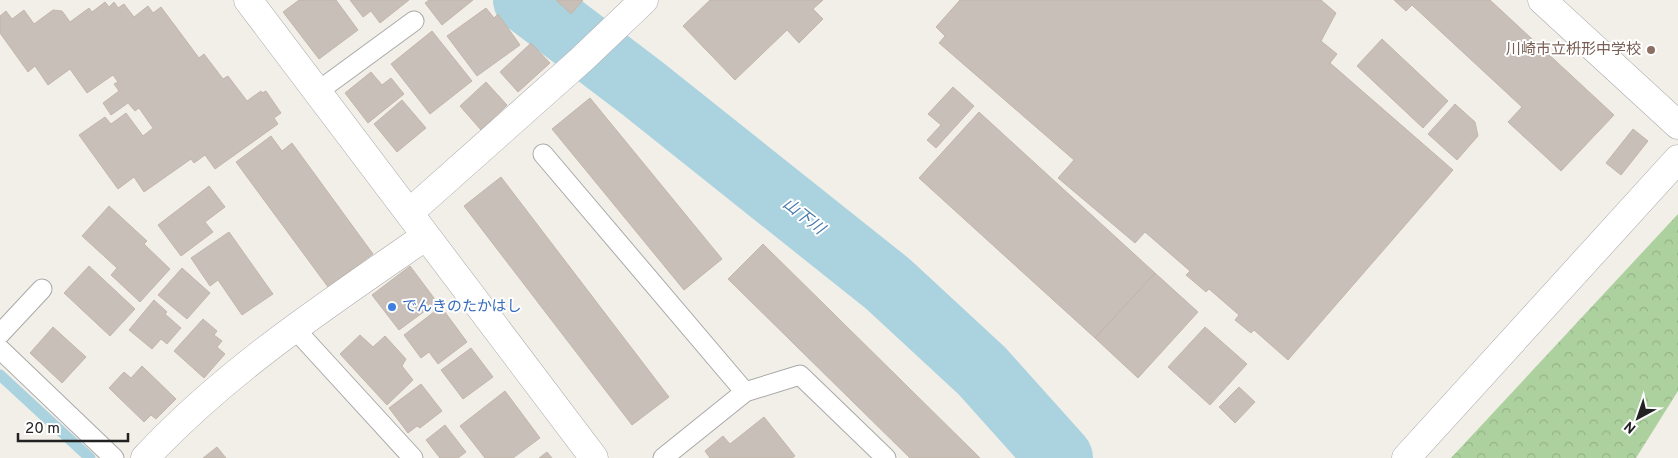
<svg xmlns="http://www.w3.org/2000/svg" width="1678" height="458" font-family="Overpass,'Noto Sans JP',sans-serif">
	<defs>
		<pattern id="forest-crowns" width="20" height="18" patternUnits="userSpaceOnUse" patternTransform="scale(1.25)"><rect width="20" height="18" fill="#add19e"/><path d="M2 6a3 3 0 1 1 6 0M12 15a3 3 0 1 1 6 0" fill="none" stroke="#95b388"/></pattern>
	</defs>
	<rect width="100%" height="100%" fill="#f2efe9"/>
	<path fill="url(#forest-crowns)" d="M1678,214V391L1636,458H1451Z"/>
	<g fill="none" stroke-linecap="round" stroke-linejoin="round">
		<path stroke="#aad3df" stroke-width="11" d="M0,375L90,458"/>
		<path stroke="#aad3df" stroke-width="66" d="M526,0L642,88L888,284L982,371L1060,458"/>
	</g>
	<path fill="#c7bfb8" stroke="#c4b6ab" d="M299,0H336L358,30L319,59L283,12Z
		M350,0H409L380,23L371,11L363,17Z
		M429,0H473L442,25L425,3Z
		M556,0H583L571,14Z
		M710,0H823L813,9L823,19L799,43L787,30L735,80L683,26Z
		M960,0H1321L1336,13L1321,41L1337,54L1330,63L1453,170L1288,360L1254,330L1251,333L1235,320L1239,315L1209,289L1206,292L1186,275L1190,271L1145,232L1135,243L1058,178L1074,160L939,43L945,36L936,27Z
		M1394,0H1490L1614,115L1561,171L1508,122L1522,107L1412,5L1406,11Z
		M105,2L109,7L114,2L118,8L124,4L134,17L148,6L153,13L161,7L199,58L204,54L223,79L228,76L247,101L261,91L262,93L266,91L281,113L274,118L278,124L215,169L205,155L194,163L191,159L144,192L134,177L118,189L79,135L105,117L111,124L126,113L143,136L153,128L139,108L135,111L128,103L111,115L103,103L119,91L114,84L118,82L113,75L87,93L70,69L48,85L35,66L28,72L0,33V16L6,11L12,19L24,10L34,24L53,10L62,11L70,22L89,8L92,12Z
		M486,8L494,18L498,14L520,45L477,76L447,36Z
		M432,31L472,81L430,114L391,64Z
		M1382,39L1448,101L1423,128L1357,66Z
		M531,43L550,63L518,92L500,72Z
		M371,72L382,85L391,78L404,94L368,123L345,93Z
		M486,82L507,105L481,130L460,106Z
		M953,87L974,106L936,148L927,140L941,125L928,114Z
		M590,98L722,259L684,290L552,129Z
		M402,100L426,128L397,152L374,124Z
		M1455,104L1475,122L1478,136L1457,160L1428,134Z
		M979,112L1155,273L1095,338L919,178Z
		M1633,129L1648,141L1621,175L1606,163Z
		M271,136L282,151L292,143L373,254L328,287L236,162Z
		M501,177L669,397L632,425L464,206Z
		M209,186L225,207L205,222L213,232L181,256L158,225Z
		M109,206L147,241L144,244L170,269L140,302L111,275L117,268L82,236Z
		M229,232L273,294L242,315L218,280L210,286L191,258Z
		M763,244L980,458H910L728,279Z
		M89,266L135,309L110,336L64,293Z
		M410,266L437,302L399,330L372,295Z
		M182,268L210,293L187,319L158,295Z
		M1155,273L1198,312L1138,378L1095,338Z
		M154,300L167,312L165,314L181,328L167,344L161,339L152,349L129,330Z
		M439,304L467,342L438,364L429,352L421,358L404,335L434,312L433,309Z
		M203,319L217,331L214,335L222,341L217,347L225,354L204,378L174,351Z
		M53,327L86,357L62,383L30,353Z
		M1205,327L1247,364L1210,405L1168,367Z
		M360,335L373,347L385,336L406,359L402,366L413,380L387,405L340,354Z
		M471,348L493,377L463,399L441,370Z
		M142,366L176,399L156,419L151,415L144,422L109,388L124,372L131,378Z
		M421,384L442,411L420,428L417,426L408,433L389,408Z
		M1239,387L1255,402L1235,423L1219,407Z
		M505,391L540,438L513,458H485L460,426Z
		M764,417L795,456L792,458H710L705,451L723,436L730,444Z
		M445,425L466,452L458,458H440L426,440Z
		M217,447L226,458H203Z
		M547,452L552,458H539Z"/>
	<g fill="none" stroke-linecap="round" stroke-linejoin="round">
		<g stroke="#a9a9a9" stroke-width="21">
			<path id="service" d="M317,92L414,21
				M543,154L745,392
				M294,328L413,458
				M0,334L42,289
				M0,349L114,458
				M663,458L745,392L800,375L886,458"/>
		</g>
		<g stroke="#a9a9a9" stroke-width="29">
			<path id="minor" d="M248,0L594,458
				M1542,0L1678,125
				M409,213L581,60L644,0
				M145,458C228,369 327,305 426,236
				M1406,458L1678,159"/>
		</g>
		<use href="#service" stroke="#fff" stroke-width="19"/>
		<use href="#minor" stroke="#fff" stroke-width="28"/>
	</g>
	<circle fill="#8d6e63" stroke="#fff" stroke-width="2" cx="1651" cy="50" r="5"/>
	<circle fill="#3f7fe0" stroke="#fff" stroke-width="2" cx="392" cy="307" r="5"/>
	<g text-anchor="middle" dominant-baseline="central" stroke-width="4" stroke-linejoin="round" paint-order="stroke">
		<g font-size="15" fill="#785e54" stroke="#fff" text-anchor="end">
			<text x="1641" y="50">川崎市立枡形中学校</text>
		</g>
		<g font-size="15" fill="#366cbe" stroke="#fff" text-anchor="start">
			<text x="402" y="307">でんきのたかはし</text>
		</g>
		<g font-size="16" font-style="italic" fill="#4a7aab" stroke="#fff">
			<text transform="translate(803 217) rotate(38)">山下川</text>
		</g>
	</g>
	<g transform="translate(1638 418) rotate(220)" stroke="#ffffff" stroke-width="4" paint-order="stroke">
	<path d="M0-4L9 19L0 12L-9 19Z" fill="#222222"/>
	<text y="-8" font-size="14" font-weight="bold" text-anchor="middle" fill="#222222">N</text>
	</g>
	<path d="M18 433v8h110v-8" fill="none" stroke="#222222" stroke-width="2.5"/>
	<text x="25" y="433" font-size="15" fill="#222222" stroke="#ffffff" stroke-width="4" paint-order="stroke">20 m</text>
</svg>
